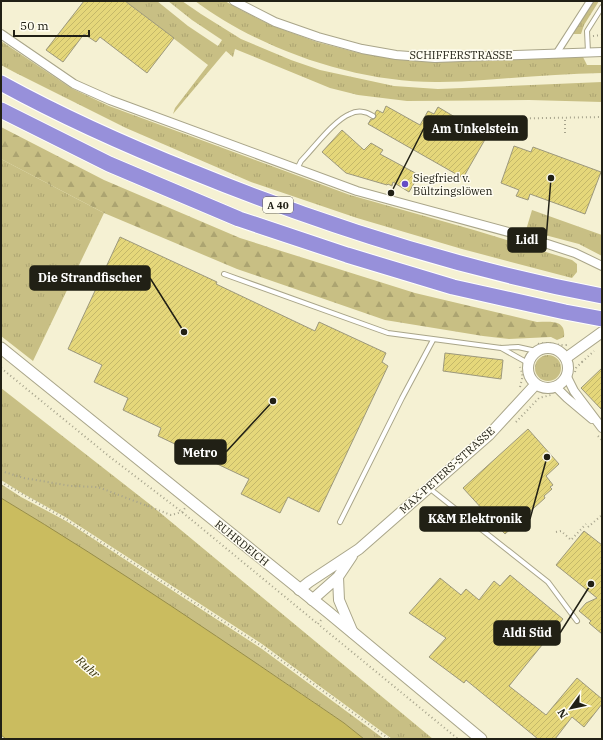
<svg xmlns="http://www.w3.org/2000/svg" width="603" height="740" font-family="'IBM Plex Serif',serif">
	<defs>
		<pattern id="grass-tufts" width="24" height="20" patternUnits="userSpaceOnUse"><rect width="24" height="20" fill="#c8bf84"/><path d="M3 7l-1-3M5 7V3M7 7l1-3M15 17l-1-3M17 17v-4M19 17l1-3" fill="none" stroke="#aca471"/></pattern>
		<pattern id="forest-firs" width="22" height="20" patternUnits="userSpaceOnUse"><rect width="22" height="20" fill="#c8bf84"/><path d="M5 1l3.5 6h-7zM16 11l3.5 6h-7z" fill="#aca471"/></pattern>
		<pattern id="building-hatch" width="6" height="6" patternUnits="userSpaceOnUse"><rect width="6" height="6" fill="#e5d77a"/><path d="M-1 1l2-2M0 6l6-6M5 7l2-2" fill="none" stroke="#c4b869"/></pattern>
	</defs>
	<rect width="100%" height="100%" fill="#f5f1d3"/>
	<path fill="url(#grass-tufts)" d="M125,1H157L188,26L218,46L222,40L192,20L168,1H182L201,14L241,39L291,60L320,70L394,86L438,89L602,82V102L529,100L407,101L358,95L330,88L235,49L233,57L226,51L173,114L175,108L208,65Z
		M195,1H225L237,8L273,26L317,42L359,53L398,59L444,62L583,57L587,65H602V73C563,74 523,77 484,80C469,81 454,82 439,82C357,83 261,50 195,1Z
		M592,1H599L584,25L581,34H571Z
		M1,41L71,88L109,106L350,195L474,230L572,260L577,264V272L572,278L462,249L357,218L251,182L126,128L14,72L1,65Z
		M1,159L104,213L33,361L1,336Z
		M532,210L602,235V256L579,244L526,230Z
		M535 368a13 13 0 1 1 26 0a13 13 0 1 1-26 0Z
		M1,388L152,506L433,739H392L262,644L67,518L22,493L1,480Z
		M1,484L21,497L66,521L262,649L384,739H364L344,723C231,646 118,569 1,498Z"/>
	<path fill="url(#forest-firs)" d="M1,127L104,180L240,238L415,293L537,322C550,322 566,319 564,337L557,340L551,337L509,339L483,336L385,320L237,269L104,213L1,159Z"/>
	<path fill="#cabc5f" stroke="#978d49" d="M1,498C118,568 231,646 344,723L364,739H6L1,735Z"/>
	<path fill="url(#building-hatch)" stroke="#9c987c" d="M84,1H125L174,38L147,73L100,37L96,42L84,34L63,62L46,50Z
		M386,106L420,125L428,111L434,114L438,107L487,136L463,178L368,124L371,119H374L376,117L375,113L377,110L383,113Z
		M342,130L364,150L371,143L383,150L380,154L419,175L409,192L393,182L392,186L388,184L387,185L346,173L322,152Z
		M514,146L531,152L533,147L601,172L585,214L530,194L528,200L516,196L519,190L501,183Z
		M120,237L217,282L216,284L315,331L319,322L386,353L382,362L388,366L319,512L288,497L280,513L241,494L249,479L158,436L161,428L123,410L128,398L94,382L102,365L68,349Z
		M445,353L503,360L501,379L443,371Z
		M602,368V410L581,388Z
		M528,429L559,464L546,476L553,485L550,487L552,489L544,496L545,498L505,534L463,488Z
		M584,531L602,545V634L589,623L591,621L579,611L586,603L597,598L556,565Z
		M510,575L563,619L509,686L546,715L577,678L602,699V704L584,727L572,717L555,739H538L466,680L464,683L429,657L446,638L409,613L440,578L461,595L466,589L479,600L494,581L500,586Z"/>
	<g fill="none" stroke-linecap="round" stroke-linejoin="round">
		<g stroke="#a9a589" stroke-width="6">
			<path id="service" d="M588,52L587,31L602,7
				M297,169L301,161C313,149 334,120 350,114C357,110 366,111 373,116
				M224,274L388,333L501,348L518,347L536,351
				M501,348L528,363
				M429,488L548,582L577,621
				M340,522L402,398L433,340"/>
		</g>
		<g stroke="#a9a589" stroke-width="8">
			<path id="pedestrian" d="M556,54L590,1"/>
		</g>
		<g stroke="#a9a589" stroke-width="10">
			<path id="minor" d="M234,1L275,22L318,37L362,49L396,55L435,58L602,52
				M1,34L74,84L110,100L357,191L523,236L575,253L602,266
				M567,377L574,391L602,428
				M556,387L567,398L592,419"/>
		</g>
		<g stroke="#a9a589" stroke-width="12">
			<path id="tertiary" d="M528 368a20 20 0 1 1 40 0a20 20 0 1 1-40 0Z
				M566,358L602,332
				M338,577L339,600L353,633
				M299,590L309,582L359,549L489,435L536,384
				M312,600L338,577L352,556"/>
		</g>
		<g stroke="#a9a589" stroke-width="13">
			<path id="secondary" d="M1,348L328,612L481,739"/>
		</g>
		<g stroke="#fff" stroke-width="17">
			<path id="motorway" d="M1,83C63,117 128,146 193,172C325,226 462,269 602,296
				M1,110L109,164L239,219L347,255L453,287L565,312L602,319"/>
		</g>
		<path stroke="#a6a38c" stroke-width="2" stroke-dasharray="1 3" stroke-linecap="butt" d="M593,36L602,35
			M487,123L494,119L602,117
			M565,133V117
			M538,344C552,341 555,346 567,345
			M582,362L594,351
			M1,368L110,457L182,512L318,624
			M575,372L576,368L582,362L580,360
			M520,387C522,378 524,377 520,367
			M516,422L539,398L551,395
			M598,436L602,440
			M1,471L24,478L71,486L98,487L171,515L182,512L185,508
			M1,482L67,520L263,647L389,739
			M588,527L602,515
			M556,532L561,531L571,540L586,524
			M321,620L318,624L458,739"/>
		<use href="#service" stroke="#fff" stroke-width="4"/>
		<use href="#pedestrian" stroke="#fff" stroke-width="6"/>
		<use href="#minor" stroke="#fff" stroke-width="8"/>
		<use href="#tertiary" stroke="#fff" stroke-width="10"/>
		<use href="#secondary" stroke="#fff" stroke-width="11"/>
		<use href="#motorway" stroke="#9790da" stroke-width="15"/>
	</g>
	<circle fill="#644cc5" stroke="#fffdf1" stroke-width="1.5" cx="405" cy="184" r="4"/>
	<g text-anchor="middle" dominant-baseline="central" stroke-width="3" stroke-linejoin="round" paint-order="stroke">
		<rect fill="#fffdf1" stroke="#646257" stroke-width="1" x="263" y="197" width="30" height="16" rx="3"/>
		<g font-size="10" font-weight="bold" fill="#212015">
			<text x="278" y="205">A 40</text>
		</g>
		<g font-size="11" fill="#212015" stroke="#fffdf1">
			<text x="461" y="55">SCHIFFERSTRASSE</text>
			<text transform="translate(447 470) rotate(-42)">MAX-PETERS-STRASSE</text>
			<text transform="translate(242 543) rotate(39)">RUHRDEICH</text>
		</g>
		<g font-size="11" fill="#212015" stroke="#fffdf1" text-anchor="start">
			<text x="413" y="178">Siegfried v.<tspan x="413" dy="13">Bültzingslöwen</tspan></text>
		</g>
		<g font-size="12" font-style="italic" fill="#3e3810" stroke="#fffdf1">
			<text transform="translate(88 667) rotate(41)">Ruhr</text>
		</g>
	</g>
	<path fill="none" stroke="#212015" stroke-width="1.5" d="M391 193L424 128M551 178L546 240M184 332L150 278M273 401L226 452M547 457L530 519M591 584L560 633"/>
	<g fill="#212015" stroke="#fffdf1" stroke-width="1.5">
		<circle cx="391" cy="193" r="4"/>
		<circle cx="551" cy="178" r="4"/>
		<circle cx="184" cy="332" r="4"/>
		<circle cx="273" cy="401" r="4"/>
		<circle cx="547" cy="457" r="4"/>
		<circle cx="591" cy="584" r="4"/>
	</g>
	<g fill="#212015" stroke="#212015" stroke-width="1.5">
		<rect x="424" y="116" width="103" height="24" rx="4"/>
		<rect x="508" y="228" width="38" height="24" rx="4"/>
		<rect x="30" y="266" width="120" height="24" rx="4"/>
		<rect x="175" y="440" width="51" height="24" rx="4"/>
		<rect x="420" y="507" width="110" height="24" rx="4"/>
		<rect x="494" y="621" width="66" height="24" rx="4"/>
	</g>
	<g font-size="12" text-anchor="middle" font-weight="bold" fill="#fff">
		<text x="475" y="133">Am Unkelstein</text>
		<text x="527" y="244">Lidl</text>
		<text x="90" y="282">Die Strandfischer</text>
		<text x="200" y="457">Metro</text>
		<text x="475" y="523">K&amp;M Elektronik</text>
		<text x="527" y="637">Aldi Süd</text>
	</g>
	<rect width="603" height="740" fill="none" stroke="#212015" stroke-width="4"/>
	<g transform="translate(571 708) rotate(237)" stroke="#fffdf1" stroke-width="3" paint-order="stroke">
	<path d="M0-3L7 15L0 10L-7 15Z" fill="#212015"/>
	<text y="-6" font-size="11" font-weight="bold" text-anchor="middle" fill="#212015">N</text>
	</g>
	<path d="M14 30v6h75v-6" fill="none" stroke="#212015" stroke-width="2"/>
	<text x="20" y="30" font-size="12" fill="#212015" stroke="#fffdf1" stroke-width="3" paint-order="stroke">50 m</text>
</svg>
